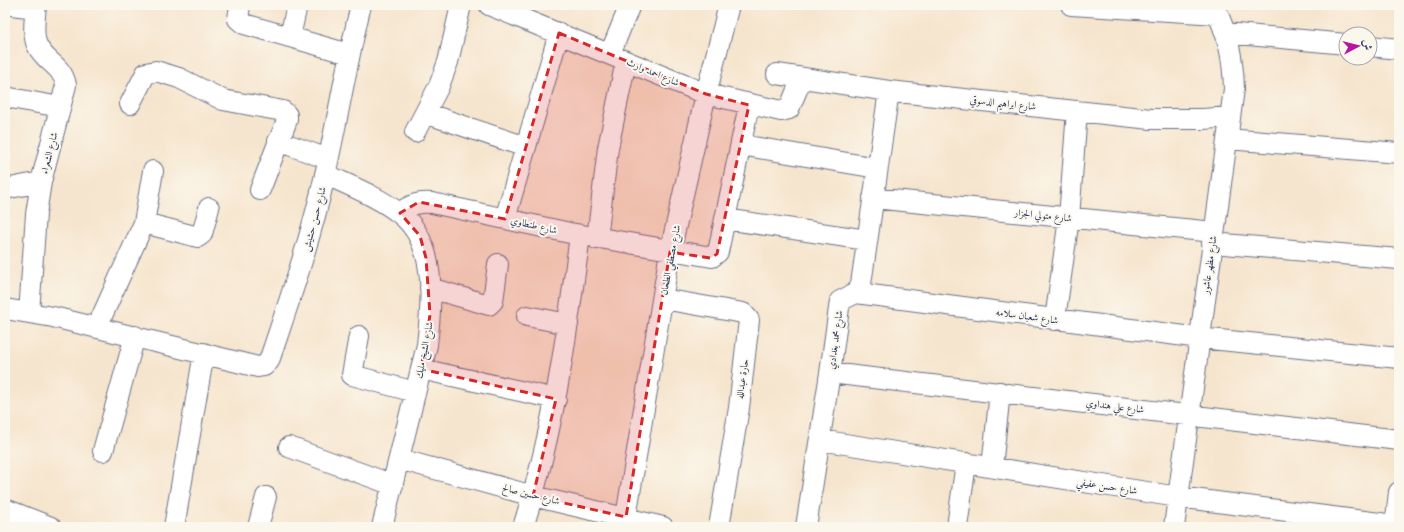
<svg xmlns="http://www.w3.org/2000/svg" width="1404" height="532" font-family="'Libre Caslon Text',Amiri,serif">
	<rect width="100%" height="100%" fill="#fbf7ec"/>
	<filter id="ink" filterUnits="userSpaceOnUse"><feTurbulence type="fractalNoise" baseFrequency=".025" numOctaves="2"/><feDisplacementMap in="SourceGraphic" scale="8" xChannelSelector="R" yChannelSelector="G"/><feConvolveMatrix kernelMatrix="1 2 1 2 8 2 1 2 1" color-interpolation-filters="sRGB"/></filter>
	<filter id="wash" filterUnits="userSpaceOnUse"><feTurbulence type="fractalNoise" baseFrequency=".012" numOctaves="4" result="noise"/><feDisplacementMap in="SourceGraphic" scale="16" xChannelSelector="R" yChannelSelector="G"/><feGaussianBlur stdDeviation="0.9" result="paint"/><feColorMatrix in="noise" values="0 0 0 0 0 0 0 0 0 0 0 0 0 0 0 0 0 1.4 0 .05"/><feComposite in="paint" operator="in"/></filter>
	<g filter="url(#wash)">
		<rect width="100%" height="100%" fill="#f6e5ce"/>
	</g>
	<g filter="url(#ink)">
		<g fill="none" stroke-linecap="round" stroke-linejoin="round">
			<g stroke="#686f85" stroke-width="22">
				<path id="street" d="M12,5L36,8
					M240,5L238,19L244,24L349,54
					M489,5L706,94L781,111L789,109L802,78
					M1071,5L1218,14
					M1226,33L1346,44
					M290,37L297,5
					M1370,46L1399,49
					M610,54L630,5
					M777,74L889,91L1151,119H1203L1230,117
					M5,97L60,107
					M130,104L146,73L156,71L179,78L223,100L283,111L287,115V120L260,190
					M425,113L526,147
					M415,132L439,86L448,62L461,5
					M1227,139L1399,153
					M278,141L328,159
					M741,145L877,168
					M325,174C350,186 377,196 399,213C438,242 432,302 427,345L382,527
					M5,189L41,182
					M873,198L1214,232
					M400,213C411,204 418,202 432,203L570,233L712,257L718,252L749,105
					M505,219L559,33
					M725,219L867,240
					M144,223L198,237L202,234L209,208
					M597,239L608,148L626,61
					M1212,243L1399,259
					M430,288L489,305L493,301L498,264
					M856,293L1200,338L1399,358
					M663,299L743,313L749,320L739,408L719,527
					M5,309L53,317L258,367L264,366L269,361C290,299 311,238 325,175C338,118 347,61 361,5
					M29,313L36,214L41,182L66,85C62,64 44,62 37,45C32,34 35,17 36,5
					M527,316L568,324
					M1055,320L1069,218L1077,111
					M97,327L144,223L153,171
					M359,336L352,375L415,392
					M421,369L556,399
					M830,373L1399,440
					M820,440L1178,497L1395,525
					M289,447L393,485
					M103,451L135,336
					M399,459L533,496L663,527
					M992,467L1000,392
					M5,509L51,527
					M626,517L670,252L706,94L729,5
					M174,527L204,353
					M258,527L266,497
					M523,527C554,432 567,334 580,235
					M806,527L830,373L839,308L840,301L856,293L861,284L889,91
					M957,527L966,463
					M1174,527L1234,89C1233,55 1228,36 1214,5
					M1395,527L1399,492"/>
			</g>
			<use href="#street" stroke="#fff" stroke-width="20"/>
		</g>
	</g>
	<path fill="#d62828" fill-opacity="0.2" stroke="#d62828" stroke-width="3" stroke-dasharray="8 5" stroke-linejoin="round" d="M559,33L706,94L749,105L717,254L710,258L670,252L626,517L533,496L556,399L421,369L430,315L426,258L420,236L400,213L419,202L505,219Z"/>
	<g text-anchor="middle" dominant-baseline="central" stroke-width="4" stroke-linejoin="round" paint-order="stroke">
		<g font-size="10" fill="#1b2f5e" stroke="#fbf7ec">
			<text transform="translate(653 72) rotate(23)">شارع احمد وارث</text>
			<text transform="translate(1003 103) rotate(6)">شارع ابراهيم الدسوقي</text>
			<text transform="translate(49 153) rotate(-76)">شارع الشعراء</text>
			<text transform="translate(1043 215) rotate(6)">شارع متولي الجزار</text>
			<text transform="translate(314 219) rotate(-75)">شارع حسن حشيش</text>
			<text transform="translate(534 225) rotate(13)">شارع طنطاوي</text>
			<text transform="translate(670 260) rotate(-79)">شارع مصطفي الطحان</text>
			<text transform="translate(1209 265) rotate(-82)">شارع مظهر عاشور</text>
			<text transform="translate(1027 316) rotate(8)">شارع شعبان سلامه</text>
			<text transform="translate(835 340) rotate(-82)">شارع محمد بغدادي</text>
			<text transform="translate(424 350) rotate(-79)">شارع الشيخ مليك</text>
			<text transform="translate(742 379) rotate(-82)">حارة عبدالله</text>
			<text transform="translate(1115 406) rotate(7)">شارع علي هنداوي</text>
			<text transform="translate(1107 486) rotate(9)">شارع حسن عفيفي</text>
			<text transform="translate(531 494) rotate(14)">شارع حسين صالح</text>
		</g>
	</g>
	<rect width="1404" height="532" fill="none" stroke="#fbf7ec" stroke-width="20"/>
	<g transform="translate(1358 46) rotate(83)"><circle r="19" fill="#fbf7ec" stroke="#a1a7b3"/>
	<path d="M0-3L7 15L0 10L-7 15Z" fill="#b5179e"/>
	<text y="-6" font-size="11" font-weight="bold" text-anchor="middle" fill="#1b2f5e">ش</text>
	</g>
</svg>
